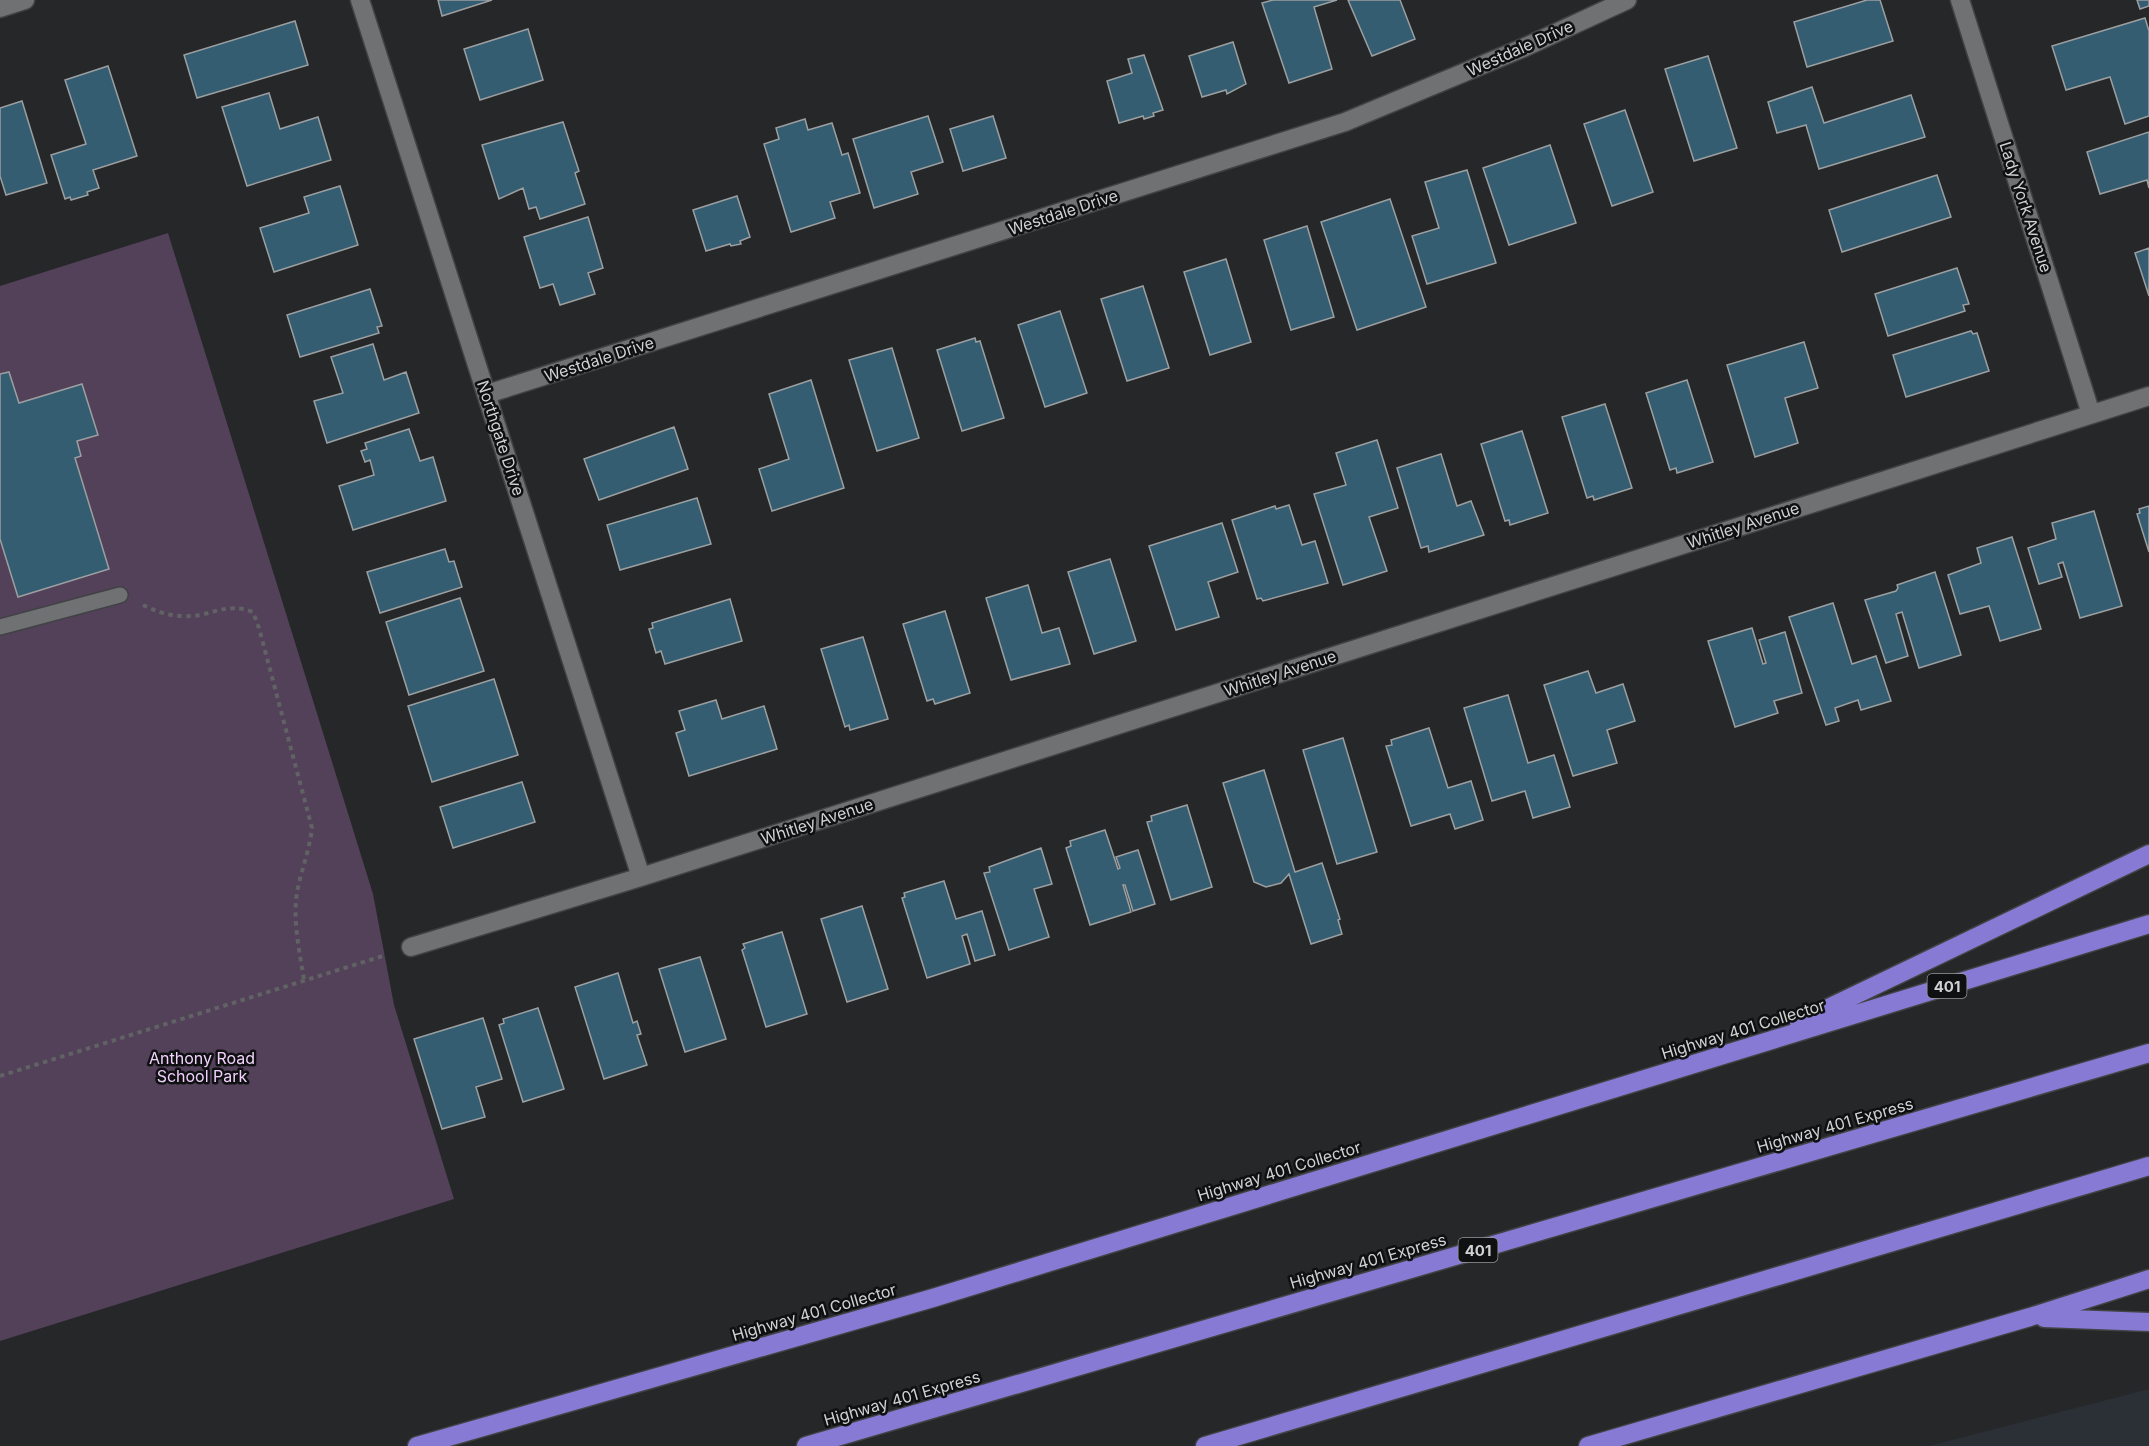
<svg xmlns="http://www.w3.org/2000/svg" width="2149" height="1446" font-family="Inter,sans-serif">
	<rect width="100%" height="100%" fill="#262729"/>
	<path fill="#2b2f36" d="M2149,1389V1446H1929Z"/>
	<path fill="#53415a" d="M168,233L373,894L394,1005L454,1199L0,1341V286Z"/>
	<path fill="#355d72" stroke="#9c9fa0" stroke-width="1.5" d="M438,0H492L442,16Z
		M1273,0H1337L1314,7L1332,69L1289,83L1262,3Z
		M1348,0H1400L1415,39L1372,56Z
		M1867,0H1880L1893,41L1807,67L1794,22Z
		M2137,0H2149V6L2140,9Z
		M2145,18L2149,31V116L2125,124L2110,77L2066,90L2052,46Z
		M295,21L308,65L197,98L184,55Z
		M528,29L543,80L480,100L464,49Z
		M1233,42L1246,84L1227,94L1226,90L1202,97L1189,56Z
		M1144,55L1163,110L1153,113L1154,116L1144,119L1143,116L1119,123L1107,81L1132,73L1128,59Z
		M1708,56L1737,148L1694,161L1665,69Z
		M108,66L137,156L93,170L99,188L87,192L88,195L71,200L70,197L65,199L51,155L86,144L65,80Z
		M1812,87L1824,123L1911,95L1925,137L1819,169L1806,125L1777,133L1768,102Z
		M269,93L280,129L318,117L331,160L247,186L222,107Z
		M22,101L47,183L6,195L0,176V108Z
		M1625,110L1653,192L1612,206L1584,124Z
		M928,116L943,162L911,172L918,194L874,208L853,139Z
		M993,116L1006,158L963,171L950,129Z
		M805,119L808,130L832,123L842,155L848,153L860,193L830,202L835,218L791,232L764,144L779,139L776,128Z
		M563,122L579,171L575,173L585,204L540,219L536,207L529,209L523,188L499,199L482,145Z
		M2149,132V188L2147,180L2100,194L2087,152Z
		M1550,145L1576,223L1509,245L1483,168Z
		M1467,170L1496,263L1427,284L1412,236L1439,228L1425,182Z
		M1937,175L1951,217L1842,252L1829,210Z
		M340,186L358,245L274,272L260,228L309,213L304,197Z
		M737,196L750,237L740,241L741,244L731,246L730,244L706,251L693,210Z
		M1390,199L1426,307L1357,330L1321,222Z
		M588,217L603,268L588,273L595,294L560,305L553,284L540,288L524,237Z
		M1307,226L1334,317L1291,330L1264,240Z
		M2149,248V296L2135,253Z
		M1226,259L1251,342L1210,355L1184,272Z
		M1957,268L1969,304L1963,305L1965,311L1888,336L1875,294Z
		M1143,286L1169,368L1127,381L1101,299Z
		M370,289L382,326L377,327L379,333L300,357L287,315Z
		M1060,311L1087,393L1045,407L1018,325Z
		M1971,331L1973,334L1977,333L1989,371L1906,397L1893,355Z
		M975,338L976,342L980,341L1004,418L962,431L937,350Z
		M1804,342L1818,388L1785,398L1798,443L1755,457L1727,365Z
		M373,344L384,380L406,372L419,413L327,443L314,401L343,393L331,357Z
		M892,348L919,438L877,451L849,360Z
		M9,372L19,403L82,384L98,435L77,441L81,456L75,458L109,569L18,597L0,539V374Z
		M811,380L844,488L772,511L759,469L789,459L769,394Z
		M1687,380L1713,462L1677,473L1676,468L1670,470L1646,393Z
		M1605,404L1632,488L1594,500L1593,496L1587,498L1562,417Z
		M674,427L688,469L599,500L584,459Z
		M409,429L420,461L433,457L446,501L353,530L339,486L374,475L370,460L365,462L361,451L367,449L365,443Z
		M1522,431L1548,513L1510,525L1509,520L1505,521L1481,444Z
		M1377,440L1398,508L1369,517L1387,571L1343,585L1314,494L1346,485L1336,453Z
		M1441,454L1457,506L1471,501L1484,535L1429,552L1428,546L1421,548L1397,468Z
		M697,498L711,544L620,570L607,525Z
		M1289,505L1302,545L1315,541L1328,583L1263,601L1261,598L1257,599L1232,520L1275,506L1276,509Z
		M2149,506V552L2137,514L2140,513L2139,509Z
		M2094,511L2122,606L2080,618L2063,562L2058,564L2062,577L2039,584L2028,548L2056,539L2052,523Z
		M1222,523L1238,572L1208,582L1219,617L1176,630L1149,546Z
		M2012,537L2041,629L2000,641L1989,606L1960,614L1948,575L1981,563L1977,548Z
		M445,549L449,562L454,561L462,587L380,613L367,572Z
		M1110,559L1136,641L1094,654L1068,572Z
		M1935,572L1961,655L1919,668L1902,612L1896,614L1908,656L1886,663L1865,600L1896,591L1898,588L1897,585Z
		M1028,585L1042,633L1059,628L1070,664L1011,680L986,598Z
		M460,598L484,671L409,695L386,622Z
		M730,599L742,641L665,664L661,651L656,653L649,629L653,628L652,623Z
		M1833,603L1852,664L1876,656L1891,701L1861,710L1858,700L1835,708L1839,721L1826,725L1789,617Z
		M945,611L970,693L935,704L933,699L927,701L903,624Z
		M1752,628L1763,664L1766,663L1759,640L1785,632L1802,693L1774,701L1778,713L1735,727L1708,641Z
		M863,637L888,719L850,730L849,725L845,727L821,649Z
		M1588,671L1596,693L1623,684L1635,721L1607,730L1617,763L1573,776L1544,685Z
		M494,679L518,755L432,782L408,706Z
		M1508,695L1528,763L1554,755L1570,807L1533,818L1525,791L1492,801L1464,708Z
		M716,700L722,719L764,706L777,749L689,776L676,733L685,730L679,711Z
		M1429,728L1448,788L1471,781L1483,820L1455,829L1450,814L1411,826L1386,746L1392,745L1391,740Z
		M1343,738L1377,852L1337,864L1303,750Z
		M1264,770L1295,872L1322,863L1340,919L1338,920L1342,934L1311,944L1289,874L1281,883L1266,887L1254,882L1223,783Z
		M522,782L535,822L453,848L440,807Z
		M1187,805L1212,887L1171,900L1147,822L1152,821L1151,816Z
		M1105,830L1118,869L1120,868L1116,857L1138,850L1155,904L1133,911L1125,885H1123L1131,912L1090,925L1066,848L1071,846L1070,841Z
		M1041,848L1052,884L1034,889L1049,937L1009,950L984,873L990,872L989,867Z
		M944,881L956,919L982,911L995,955L975,961L967,934L962,936L970,964L927,978L902,898L905,897L904,893Z
		M862,906L888,989L847,1002L821,919Z
		M782,932L807,1014L766,1027L742,950L745,948L743,944Z
		M700,957L726,1039L685,1052L659,969Z
		M618,973L633,1023L637,1021L641,1034L637,1035L647,1065L604,1079L575,987Z
		M538,1008L564,1089L523,1102L499,1025L504,1023L503,1019Z
		M483,1018L502,1079L476,1087L485,1117L442,1129L414,1039Z"/>
	<g fill="none" stroke-linecap="round" stroke-linejoin="round">
		<g stroke="#414244" stroke-width="18">
			<path id="service" d="M0,627L120,595"/>
		</g>
		<g stroke="#414244" stroke-width="21">
			<path id="minor" d="M360,0L641,877
				M1960,0L2091,414
				M0,8L25,0
				M487,394L1345,122L1523,48L1627,0
				M411,947L641,877L2149,396"/>
		</g>
		<g stroke="#414244" stroke-width="21">
			<path id="motorway" d="M1799,1022L2149,854
				M2044,1318L2149,1322
				M417,1446L933,1298L2149,924
				M806,1446L2149,1053
				M1205,1446L2149,1166
				M1588,1446L2030,1317L2149,1279"/>
		</g>
		<path stroke="#616264" stroke-width="4" stroke-dasharray="4.5 4.5" stroke-linecap="butt" d="M143,605C155,611 169,616 183,616C210,618 224,601 253,612L259,628L312,828C309,854 298,878 296,901C294,928 300,954 304,980
			M0,1076L386,955"/>
		<use href="#service" stroke="#6f7173" stroke-width="15"/>
		<use href="#minor" stroke="#6f7173" stroke-width="18"/>
		<use href="#motorway" stroke="#877ad4" stroke-width="18"/>
	</g>
	<g text-anchor="middle" dominant-baseline="central" stroke-width="5" stroke-linejoin="round" paint-order="stroke">
		<g fill="#0f1011" stroke="#969799" stroke-width="1.5">
			<rect x="1927.5" y="974" width="39" height="24" rx="4.5"/>
			<rect x="1458.5" y="1238" width="39" height="24" rx="4.5"/>
		</g>
		<g font-size="15" font-weight="bold" fill="#d0d1d3">
			<text x="1947" y="986">401</text>
			<text x="1478" y="1250">401</text>
		</g>
		<g font-size="16" fill="#d0d1d3" stroke="#0f1011">
			<text transform="translate(1520 48) rotate(-24)">Westdale Drive</text>
			<text transform="translate(2026 207) rotate(72)">Lady York Avenue</text>
			<text transform="translate(1063 212) rotate(-18)">Westdale Drive</text>
			<text transform="translate(599 359) rotate(-18)">Westdale Drive</text>
			<text transform="translate(501 438) rotate(72)">Northgate Drive</text>
			<text transform="translate(1743 525) rotate(-18)">Whitley Avenue</text>
			<text transform="translate(1280 673) rotate(-18)">Whitley Avenue</text>
			<text transform="translate(817 821) rotate(-18)">Whitley Avenue</text>
			<text transform="translate(1743 1029) rotate(-17)">Highway 401 Collector</text>
			<text transform="translate(1835 1125) rotate(-16)">Highway 401 Express</text>
			<text transform="translate(1279 1171) rotate(-17)">Highway 401 Collector</text>
			<text transform="translate(1368 1261) rotate(-16)">Highway 401 Express</text>
			<text transform="translate(814 1312) rotate(-16)">Highway 401 Collector</text>
			<text transform="translate(902 1398) rotate(-16)">Highway 401 Express</text>
		</g>
		<g font-size="16" fill="#f2d1fe" stroke="#0f1011">
			<text x="202" y="1058">Anthony Road<tspan x="202" dy="18">School Park</tspan></text>
		</g>
	</g>
</svg>
